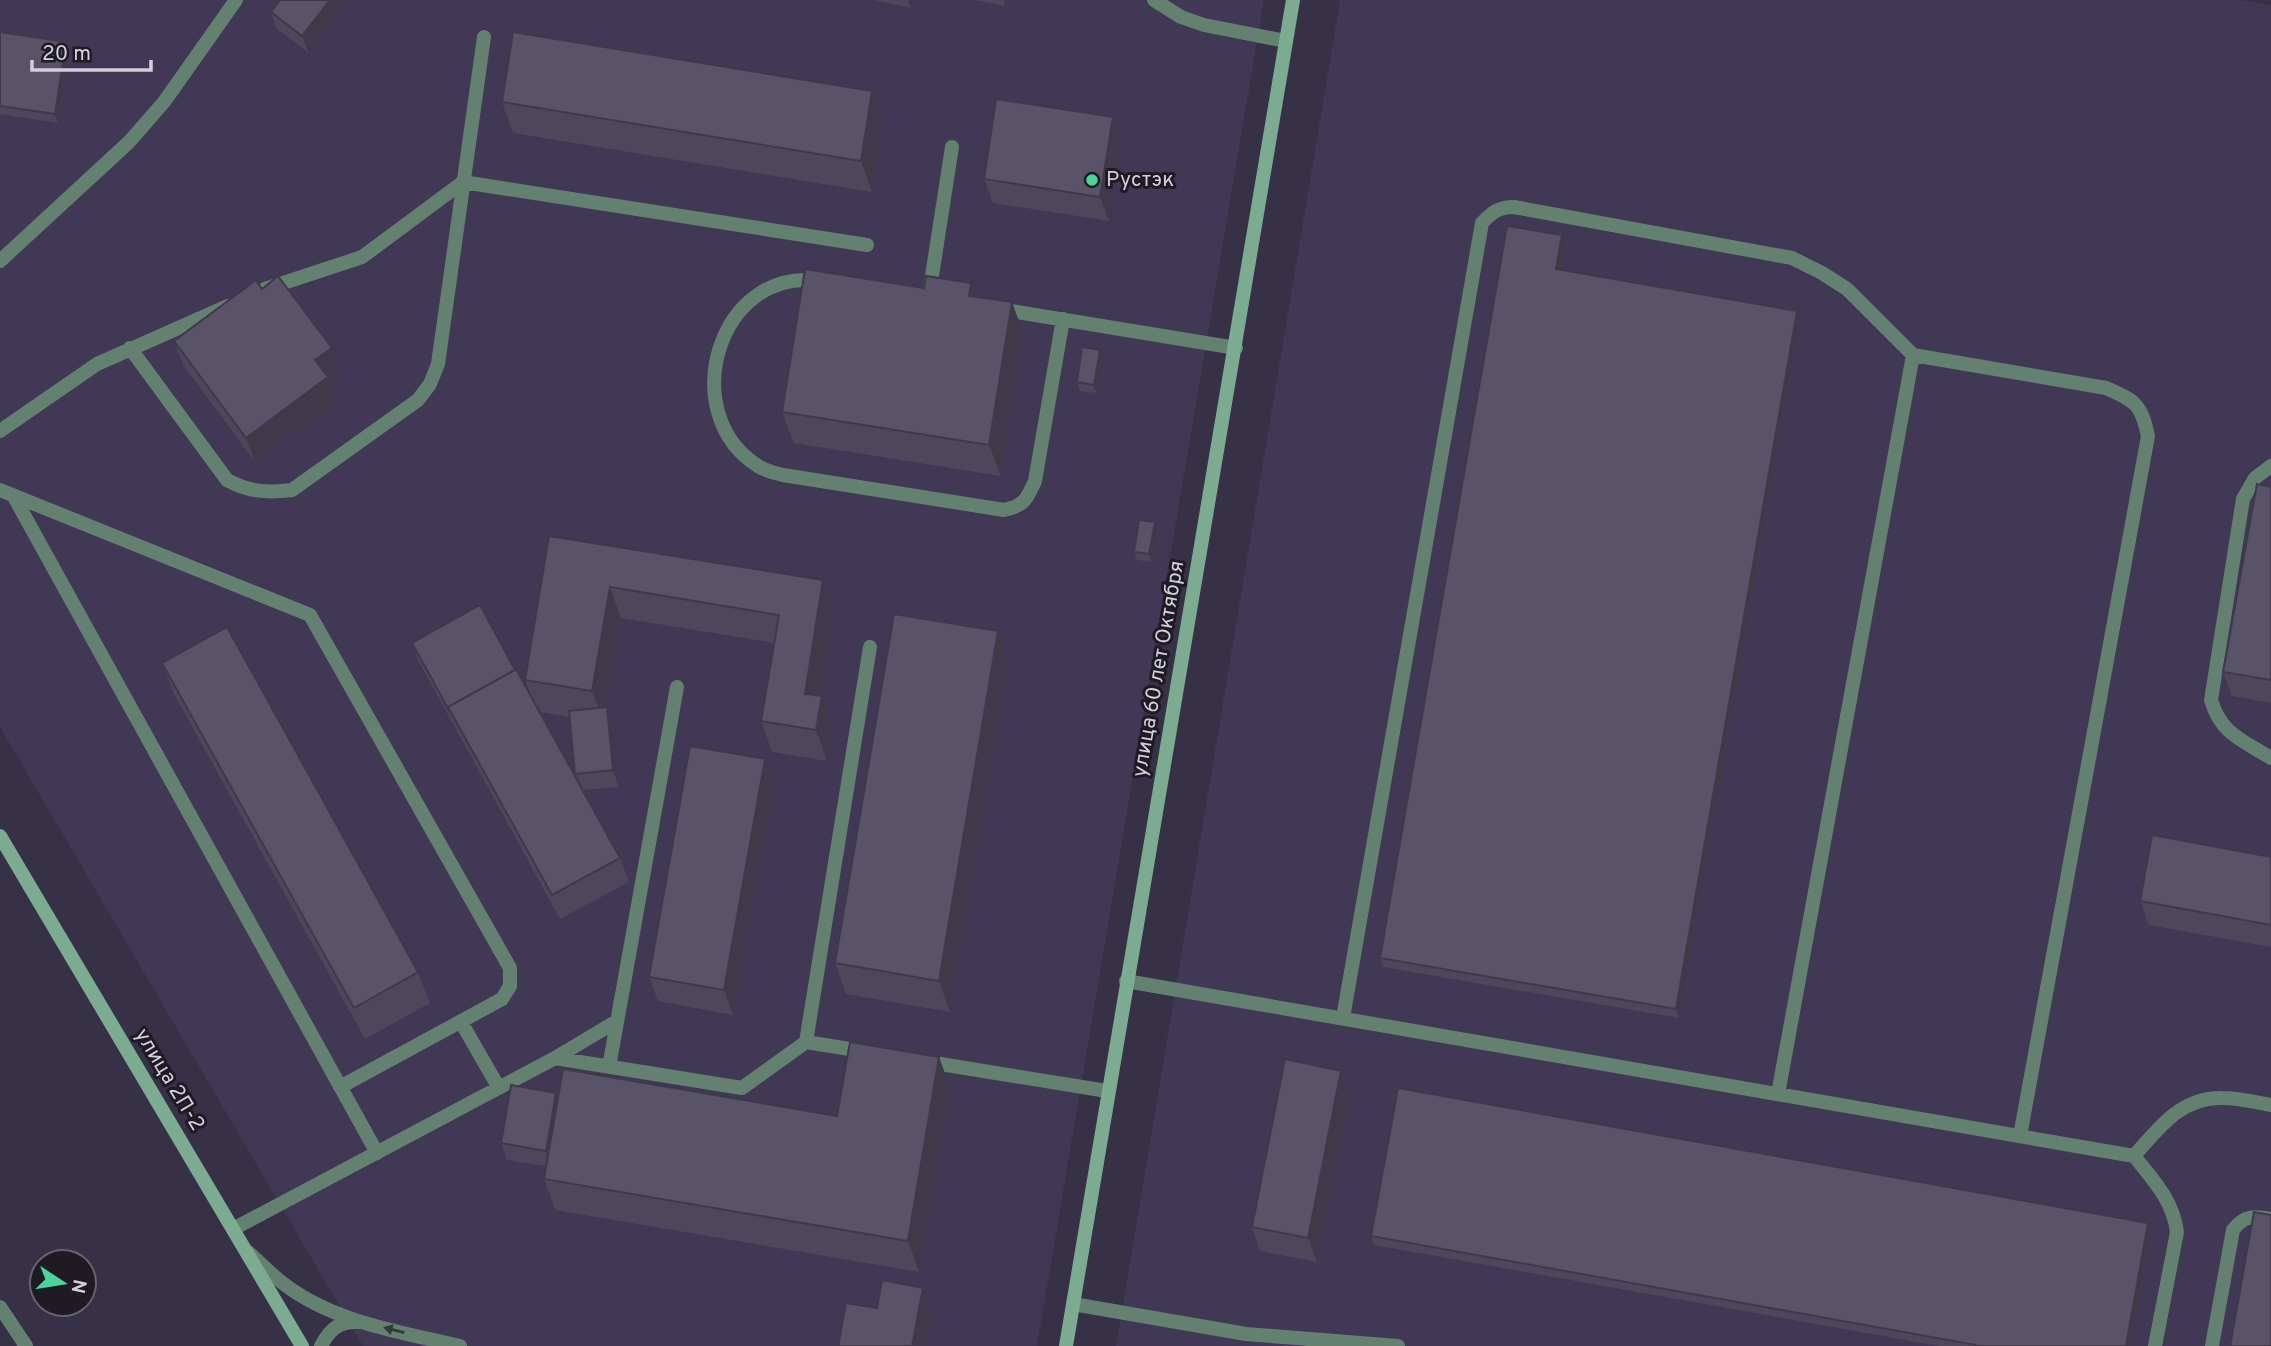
<svg xmlns="http://www.w3.org/2000/svg" width="2271" height="1346" font-family="Overpass,sans-serif">
	<rect width="100%" height="100%" fill="#373147"/>
	<path fill="#403854" d="M0,0H1264L1037,1346H363L0,727Z
		M1340,0H2240L2271,5V1346H1116Z"/>
	<g fill="none" stroke-linecap="round" stroke-linejoin="round">
		<path stroke="#648071" stroke-width="14" d="M1154,0L1181,17L1204,25L1286,41
			M0,261L129,142L164,102L236,0
			M820,281C718,266 675,414 758,466C765,471 775,473 783,475L1004,510C1024,506 1027,499 1035,481L1063,319
			M265,289L362,257L463,182L867,245
			M929,295L952,147
			M999,309L1236,348
			M130,348L227,480C249,492 267,493 292,490L418,400L430,384L438,364L484,37
			M0,431L97,364L228,306
			M2271,466L2255,478L2243,499L2211,700C2221,734 2242,740 2271,758
			M0,490L310,615L510,968V986L502,999L340,1087
			M13,495L377,1153
			M1126,981L2134,1156C2153,1180 2173,1200 2177,1232L2155,1346
			M1343,1018L1482,223C1492,212 1499,207 1514,207L1792,258L1822,273L1847,289L1913,355L2106,388C2136,401 2141,404 2148,436L2020,1136
			M461,1022L499,1088
			M806,1042L870,647
			M555,1058L617,1021
			M922,1061L1107,1091
			M609,1067L677,687
			M1778,1094L1913,355
			M2134,1156C2159,1128 2181,1097 2222,1098C2238,1098 2255,1102 2271,1105
			M233,1229L555,1058L742,1088L806,1042L868,1052
			M248,1252C260,1262 271,1275 284,1284C333,1322 401,1332 460,1346
			M1073,1304L1246,1334L1398,1346
			M0,1307L26,1346
			M321,1346C330,1329 339,1321 359,1322
			M2212,1346L2233,1230C2244,1215 2254,1216 2271,1219"/>
		<path stroke="#7cab92" stroke-width="14" d="M0,836L302,1346
			M1066,1346L1293,0"/>
	</g>
	<path fill="#4d475b" fill-rule="evenodd" d="M348,0L309,53L277,29L271,12Z
		M873,0H913L911,8Z
		M974,0H1005L1004,6Z
		M0,32L69,51L58,123L0,114Z
		M502,102L883,122L872,192L513,133Z
		M1113,117L1122,141L1109,221L993,203L984,179Z
		M1565,243L1561,270L1797,311L1800,319L1679,1018L1383,967L1380,958Z
		M971,283L976,297L1012,302L1023,333L1001,476L794,443L782,412L924,288Z
		M262,289L332,348L341,372L329,381L337,401L255,462L183,365L174,341Z
		M1100,350L1103,358L1097,393L1080,391L1077,382Z
		M2271,487V703L2232,696L2223,672Z
		M1155,522L1158,531L1152,562L1137,560L1134,552Z
		M549,536L823,580L834,611L821,696L833,727L827,761L772,752L761,721L774,643L621,618L606,707H607L613,724L619,787L583,790L620,858L629,882L560,919L418,660L412,643L515,670L531,697L525,680ZM540,712L570,717L575,774L577,780Z
		M1009,662L950,1012L846,994L835,963Z
		M162,663L418,972L430,1003L365,1039L174,694Z
		M765,759L774,783L733,1015L658,1001L649,977Z
		M2271,857V947L2149,925L2140,901Z
		M939,1057L950,1088L919,1272L555,1210L544,1179L546,1166L507,1160L501,1143L558,1100L837,1116Z
		M1350,1095L1317,1262L1260,1251L1252,1227Z
		M2148,1223L2151,1232L2130,1346H1939L1374,1245L1371,1236Z"/>
	<path fill="#3e3a4a" d="M330,0H348L309,53L302,36Z
		M908,0H913L911,8Z
		M66,42L69,51L58,123L55,114Z
		M872,91L883,122L872,192L861,161Z
		M1113,117L1122,141L1109,221L1100,197Z
		M1562,235L1565,243L1559,278L1556,269Z
		M971,283L982,314L969,296Z
		M1012,302L1023,333L1001,476L989,445Z
		M1797,311L1800,319L1679,1018L1676,1009Z
		M332,348L341,372L329,381L337,401L255,462L246,438L315,360Z
		M1100,350L1103,358L1097,393L1094,385Z
		M1155,522L1158,531L1152,562L1149,554Z
		M823,580L834,611L817,725L805,694Z
		M610,587L621,618L604,722L592,691Z
		M998,631L1009,662L950,1012L939,981Z
		M822,696L833,727L827,761L816,730Z
		M607,707L613,724L619,787L613,770Z
		M765,759L774,783L733,1015L724,990Z
		M939,1057L950,1088L919,1272L908,1241Z
		M1341,1071L1350,1095L1317,1262L1308,1238Z
		M556,1093L562,1110L552,1167L546,1151Z
		M2148,1223L2151,1232L2130,1346H2126Z
		M923,1288L932,1312L926,1346H912Z"/>
	<path fill="#59536a" stroke="#3e3a4a" stroke-width="2" d="M280,0H330L302,36L271,12Z
		M0,32L66,42L55,114L0,106Z
		M513,32L872,91L861,161L502,102Z
		M996,99L1113,117L1100,197L984,179Z
		M1507,226L1562,235L1556,269L1797,311L1676,1009L1380,958Z
		M805,269L924,288L926,276L971,283L969,296L1012,302L989,445L782,412Z
		M278,276L332,348L315,360L328,377L246,438L174,341L256,280L262,289Z
		M1082,347L1100,350L1094,385L1077,382Z
		M2257,484L2271,487V680L2223,672Z
		M1139,520L1155,522L1149,554L1134,552Z
		M549,536L823,580L805,694L822,696L816,730L761,721L779,615L610,587L592,691L525,680Z
		M480,605L515,670L448,707L451,714L412,643Z
		M894,614L998,631L939,981L835,963Z
		M227,627L418,972L354,1008L162,663Z
		M516,669L620,858L552,895L448,707Z
		M607,707L613,770L575,774L569,711Z
		M690,746L765,759L724,990L649,977Z
		M2152,835L2271,857V925L2140,901Z
		M850,1042L939,1057L908,1241L544,1179L563,1069L837,1116Z
		M1285,1059L1341,1071L1308,1238L1252,1227Z
		M511,1085L556,1093L546,1151L501,1143Z
		M1398,1088L2148,1223L2126,1346H1976V1345L1371,1236Z
		M2254,1212L2271,1215V1346H2230Z
		M882,1280L923,1288L912,1346H838L846,1303L877,1308Z"/>
	<defs><path id="oneway-solid" d="M-6-.8H1V-3.2L6.5 0L1 3.2V.8H-6Z" transform="scale(1.75)"/></defs>
	<use fill="#33393c" href="#oneway-solid" transform="translate(394 1330) rotate(-166)"/>
	<circle fill="#4fd399" stroke="#1e1b25" stroke-width="2.5" cx="1092" cy="180" r="7"/>
	<g text-anchor="middle" dominant-baseline="central" stroke-width="6" stroke-linejoin="round" paint-order="stroke">
		<g font-size="21" fill="#d3cfdd" stroke="#1e1b25" text-anchor="start">
			<text x="1106" y="180">Рустэк</text>
		</g>
		<g font-size="21" fill="#d3cfdd" stroke="#1e1b25">
			<text transform="translate(1159 669) rotate(-80)">улица 60 лет Октября</text>
			<text transform="translate(169 1080) rotate(59)">улица 2П-2</text>
		</g>
	</g>
	<g transform="translate(63 1283) rotate(102)"><circle r="33" fill="#1e1b25" stroke="#66636f" stroke-width="2"/>
	<path d="M0-5L12 26L0 18L-12 26Z" fill="#4fd399"/>
	<text y="-10" font-size="19" font-weight="bold" text-anchor="middle" fill="#d3cfdd">N</text>
	</g>
	<path d="M32 60v10h119v-10" fill="none" stroke="#d3cfdd" stroke-width="3.5"/>
	<text x="42" y="60" font-size="21" fill="#d3cfdd" stroke="#1e1b25" stroke-width="5" paint-order="stroke">20 m</text>
</svg>
